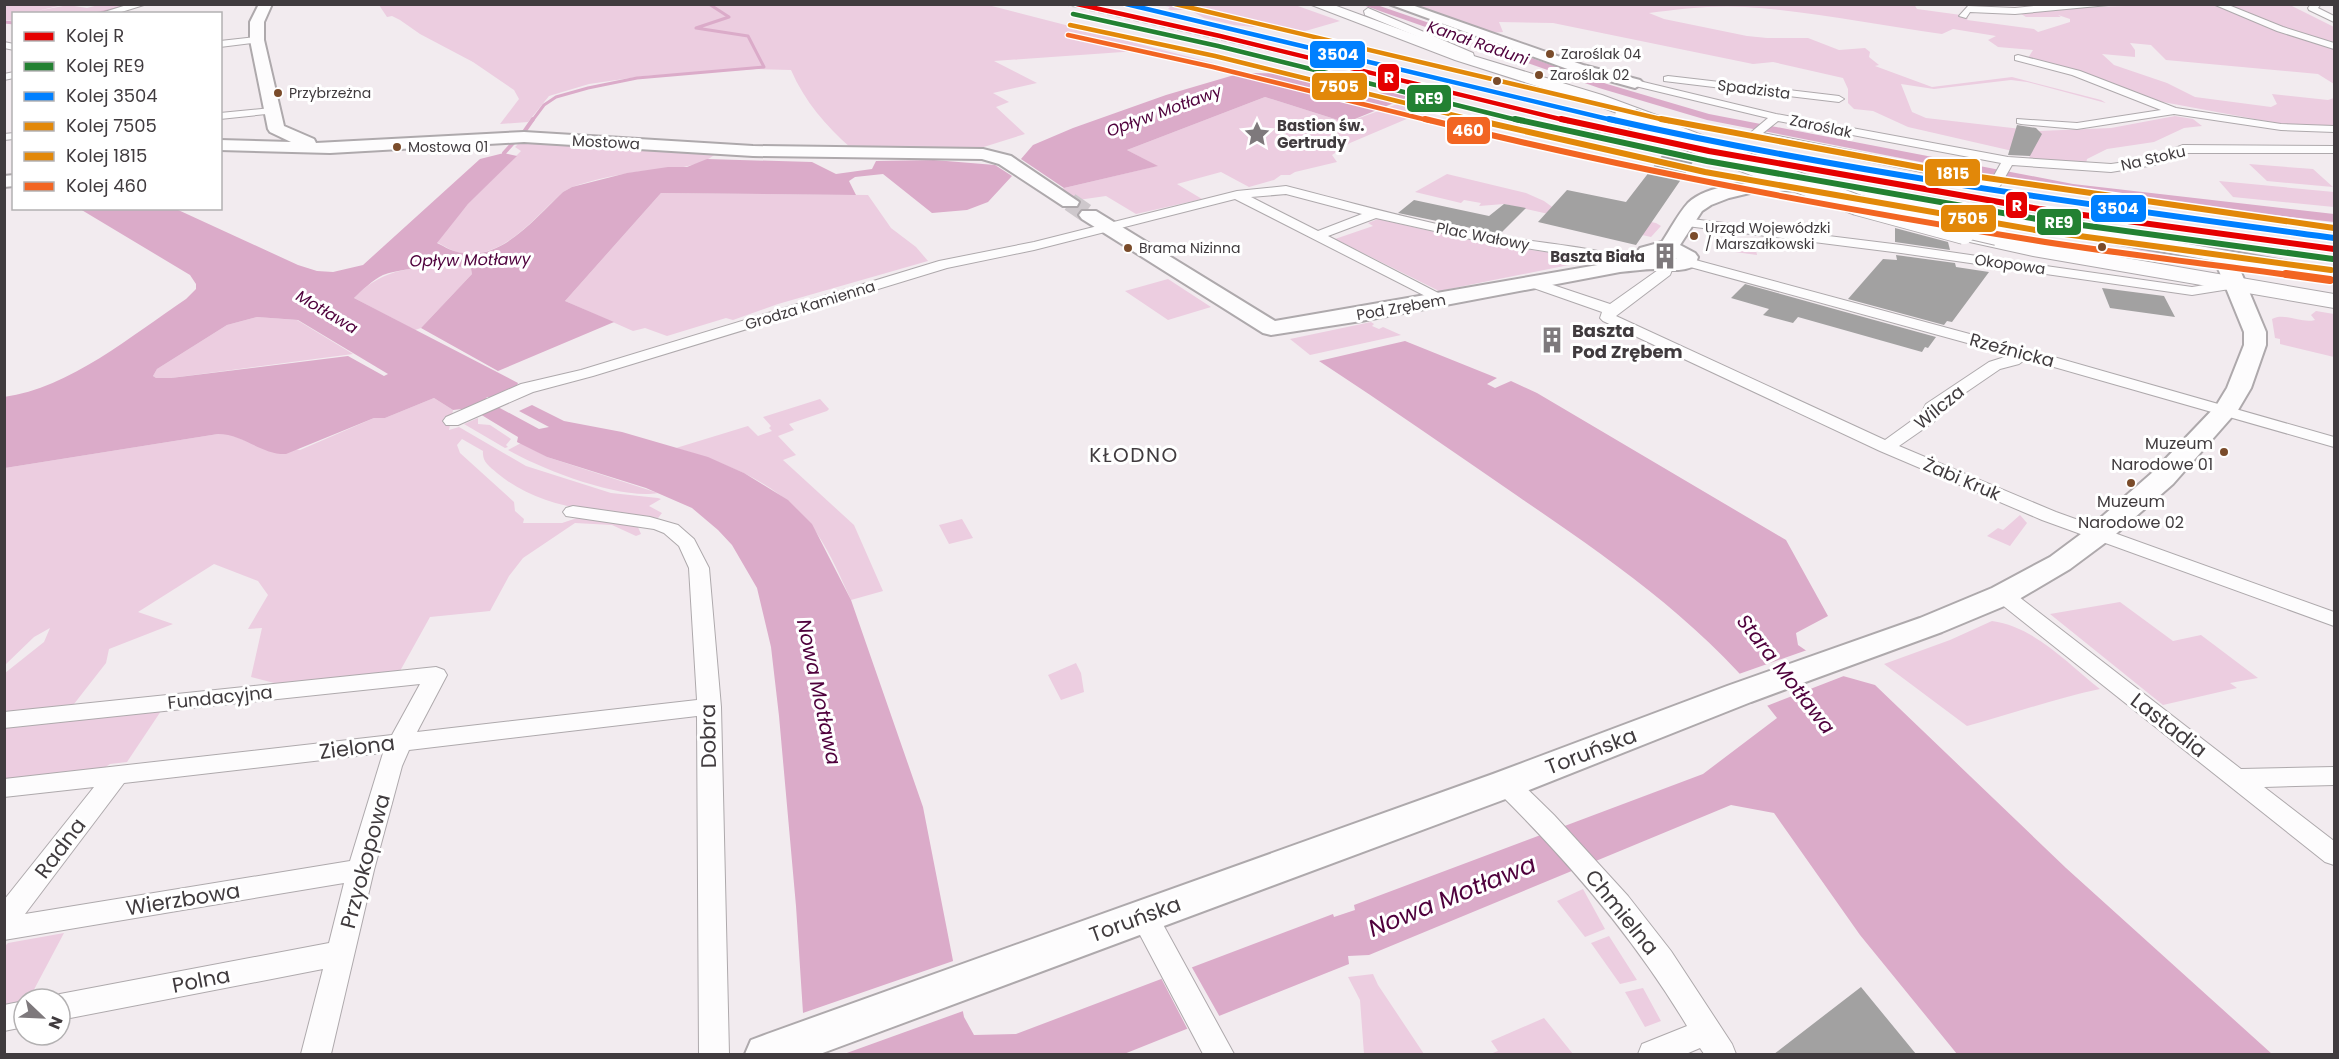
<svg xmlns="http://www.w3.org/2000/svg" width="2339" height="1059" font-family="Poppins,sans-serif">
	<rect width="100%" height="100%" fill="#f2ebef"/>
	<path fill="#eccde0" d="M102,4L129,5L92,13L14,14L13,21L5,20L4,5H63L37,11L68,5L87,8Z
		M1914,4L1917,9L1961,15L1968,18L1967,20L2034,29L2038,32L2070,22V19L2058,15L2061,17H2026L2018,12L2046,8L2166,5H2290L2334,27V84L2318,74L2166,60L2151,45L2130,43L2135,50V57L2102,54L2114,65L2167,83L2195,97L2271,107L2277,104L2272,94L2328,100L2334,98V126L2287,125L2152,100L2074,69L2028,58L2033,50L1998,47L1988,40L1996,36L1953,29L1942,34C1876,25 1811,11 1745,7C1713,5 1679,9 1649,13L1664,19L1747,36L1767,38H1808L1839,50L1865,48L1870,52L1869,57L1879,65L1875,66L1932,87L2012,77L2101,100L2106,103L2027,82L2011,80L1934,89L1901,84L1912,112L1926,118L2039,131L2111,128L2175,116L2193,119L2202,126L2184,128L2154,142L2107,149L2087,159L2086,164L2029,159L2030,155L1908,127L1873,111L1854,109L1848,103V89L1843,78L1773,62L1753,64L1553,23L1499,22L1503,32L1491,33L1416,5Z
		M379,5H988L1217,64L1137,51L994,61L1037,83L993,93L1009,102L996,107L1025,134L974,150L851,148C826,126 805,102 791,70L756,69L644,76L589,84L549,96L528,122L500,124L519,99L514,90L473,62L420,34L400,20L392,16L387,17Z
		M1160,5H1295L1340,21L1302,32L1267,24L1253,27L1234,25L1204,18L1190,10H1171L1168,9L1170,7Z
		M1416,94L1456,98L1350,143L1332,155L1337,162L1295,172L1290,175H1281L1274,180L1249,187L1221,172L1177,184L1202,199L1136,214L1106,196L1078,200L1060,189L1157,166L1127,150L1265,97L1341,121H1351L1411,99Z
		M520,142H534L718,152C697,171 663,168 636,172C615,175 592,180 572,187L563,192C536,216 503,260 462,253C453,252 445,246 436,242L468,204L521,151L515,147Z
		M2249,164L2313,169L2333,187L2267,181Z
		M1447,174L1526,193L1544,201L1555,209L1621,216L1656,223L1661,226L1651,237L1504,204L1479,206L1481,203L1464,200L1461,203L1415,192Z
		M2219,181L2334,192V207L2233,197Z
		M661,193L868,195L891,228L916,247L928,261L778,304L733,320L726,318L667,336L645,328L633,331L565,301Z
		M1378,219L1487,244L1589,258L1594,260L1439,291L1335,239L1373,226L1368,223Z
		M2004,221L2191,256L2206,263L2141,251L2125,246Z
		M1719,241L1755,244L1757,255L1713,249Z
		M459,266L471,269L472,274L421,328L415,330L354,298C383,267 418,266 459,266Z
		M1168,279L1211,307L1168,320L1125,291Z
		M2316,311L2334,314V357L2280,344V339L2275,338L2272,319C2285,312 2301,324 2315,320L2311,315Z
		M257,317L297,320L353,354L171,378H156L153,376L157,369L227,325Z
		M1371,322L1374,324L1372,326L1379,329L1383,327L1401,335L1310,355L1290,339Z
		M434,398L453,410L449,430L459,427L526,466L611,493L658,498L661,499L649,506L662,513L658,518C603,513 541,510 497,473C489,466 482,462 483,451L462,439L457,445L460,453L514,502L515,511L524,519L523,523H562L577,518L637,525L641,534L636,536L612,525L575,523L523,558L509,576L490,611L430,617L400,671L278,684L251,677L262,628L248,629L268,595L258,581L214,564L138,612L173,624L109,649L106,663L74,704L25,710L5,715V673L44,642L50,628L34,637L5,665V468L218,434H228L249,442L300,450L374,418H385Z
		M820,399L829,409L827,411L789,424L794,430L778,436L796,455L783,460L854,525L883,591L851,600C841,578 831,555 818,535C786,486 730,464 676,448L748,426L758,436L772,431L769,428L771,426L763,417Z
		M478,418V424L490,425L511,439L506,445L508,447L505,448L464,424Z
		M521,443L547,457L658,493C620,500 541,469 508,450Z
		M2020,515L2027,523L2010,546L1987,536L1998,528L2003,530Z
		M962,519L973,538L949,544L939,525Z
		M2120,602L2173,641L2201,635L2258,678L2230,683L2237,688L2163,705L2050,614Z
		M1992,621C2035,627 2067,663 2100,689C2056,698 2012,714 1967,726L1884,664L1950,640Z
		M1076,663L1081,673L1084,692L1061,700L1048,675Z
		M161,711L127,762L110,764L104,768L5,781L4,726Z
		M1583,889L1605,929L1585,937L1557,901Z
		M64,933L29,999H24V1007L4,1011V947L8,943Z
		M1609,936L1637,980L1620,984L1591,943Z
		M1373,974L1378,985L1424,1054H1364L1360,1000L1348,977Z
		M1643,988L1661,1021L1645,1027L1625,992Z
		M1544,1018L1573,1054H1490L1498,1051L1491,1041Z"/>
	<path fill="#dbabc9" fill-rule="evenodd" d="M1241,73C1279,73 1337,73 1368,95L1399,89L1416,94L1350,121H1341L1265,97L1127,150L1158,166L1064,188L1021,159L1033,145L1073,128L1166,95Z
		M504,153L517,156L468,204L437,243C445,247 453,252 463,253C503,260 537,216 563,192L572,187L627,173L668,167H687L707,159L812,162L836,174L872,169L876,161L934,160L995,165L1012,176L988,202L967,210L932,213L883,174L855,177L849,181L856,195L661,193L565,301L614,322L498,371L421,328L472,274L471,269C454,262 400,268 383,275C373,280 362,290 354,298L518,383L515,390L497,397H487L485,400L539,429L549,427L519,411L532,405L564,421L622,432L708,457L744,473L788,500L812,524L851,600L923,807L964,1017L974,1035L1016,1034L1333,914L1334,917L1355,910L1354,905L1703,774L1777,718C1706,625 1614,562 1519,497C1452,451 1386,405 1319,361L1405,341L1497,378L1487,384L1495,388L1511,381L1537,393L1786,540L1828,616L1796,633L1798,645L1843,676L1875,685L2066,868L2272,1054H1957L1860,935L1774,813L1731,805L1369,955L1348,956L1349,964L1124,1054H815L803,1013L796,906L779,716L771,647L757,588L732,545L718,530L692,508L646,488L547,457L517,442L518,437L470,408L453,410L434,398L385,418H374L286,454C262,455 243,434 218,434L5,468L4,397C70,388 132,335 186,299L196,289V284L190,275L80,209H176L298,265L317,271L333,272L363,265L480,159ZM257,317L298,320L388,374L384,376L348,356L171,378H156L153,376L157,369L227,325Z"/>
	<path fill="#f2ebef" d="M1810,649L1849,674L1764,707L1736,675Z
		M956,960L966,1010L844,1054H812L800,1014Z
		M1190,964L1221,1019L1189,1032L1160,976Z"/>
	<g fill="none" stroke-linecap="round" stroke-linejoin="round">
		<path stroke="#dbabc9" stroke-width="3" d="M95,14L116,9
			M4,22L14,23
			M1506,57L1511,55
			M532,121L544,105L556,97L588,88L637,78L764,67L748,36L696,28L729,17L709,4"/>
		<path stroke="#dbabc9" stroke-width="4" d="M524,132L533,119
			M504,153L515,141"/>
		<path fill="#dbabc9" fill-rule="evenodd" d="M1360,4H1374L1607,84L1709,114L2073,184L2334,214V222L2073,192L1707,120L1599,88Z"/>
	</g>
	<path fill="#a2a1a1" d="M2017,125L2036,128L2042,134L2030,156L2008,155Z
		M1663,154L1693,162L1636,245L1538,222L1567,190L1626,202Z
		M1414,200L1489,216L1504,204L1526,208L1500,234L1398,213Z
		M1895,228L1948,242L1950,250L1895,242Z
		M1896,255L1955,263L1956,267L1989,272L1952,322L1947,321L1944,325L1848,299L1883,259L1897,260Z
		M1745,284L1838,310L1936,337L1928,348L1925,347L1922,352L1798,317L1793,323L1763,315L1769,309L1731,298Z
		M2102,288L2164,296L2175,317L2110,308Z
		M1861,987L1916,1054H1774Z"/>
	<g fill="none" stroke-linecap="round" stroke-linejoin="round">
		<path stroke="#cec8cc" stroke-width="19" stroke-dasharray="19 9" stroke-linecap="butt" d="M1070,202L1089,215"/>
		<g stroke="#aea9ac" stroke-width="2">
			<path id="street" d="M130,4H147L115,14H98Z
				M2051,4H2119L2015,14L1970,12L1966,18L1959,16L1968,6L2015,8Z
				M2213,4H2226L2283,27L2334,43V49L2277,31Z
				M2311,4H2321L2318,8L2334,16V22L2309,10L2308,8Z
				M1368,8L1473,53L1475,59L1467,61L1465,56L1365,15L1364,11Z
				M257,37L262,40L260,42L220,47V41Z
				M4,42L14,44V50L4,48Z
				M2018,55L2080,71L2176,108L2281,124L2334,126V132L2281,130L2174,114L2077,129L2021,124L2017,123V119L2077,123L2161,110L2072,75L2015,60V56Z
				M14,72V78L4,80V74Z
				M1668,76L1839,96L1844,99L1839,102L1664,81V77Z
				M1635,80L1776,114L2008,157L2111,164L2147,159L2183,145L2334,146V153H2185L2154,165L2111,172L2012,165L2000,186L1996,187L1768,141L1749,134L1768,118L1631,85L1630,83ZM1778,121L2001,163L1992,179L1763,133Z
				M272,108L277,111L276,113L220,119V113Z
				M14,133V139L4,140V134Z
				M1286,186C1348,202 1410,219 1473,232C1525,242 1580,244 1631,259L1633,262L1626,266L1607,261L1475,240L1376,218L1328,236L1446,297L1448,300L1446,303L1441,304L1235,199L1034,250L947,268L593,376L533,392L458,425H446L443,421L446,417L521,384L581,370L939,261L1034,242L1237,191ZM1286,194L1362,214L1318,231L1251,197Z
				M1684,218L1901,245L2192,287L2236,280L2243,284L2236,288L2192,295L1901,253L1679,225L1677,222Z
				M1688,258L2029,350L2334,437V447L2026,359L2019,364L2000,369L1940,410L1935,421L1899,446L2056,512L2334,612V626L2042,520L1880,451L1603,321L1600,318L1602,312L1525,285L1523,282L1525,279H1535L1610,304L1658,270L1662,262H1672L1674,265L1670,275L1616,316L1885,440L1921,414L1926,404L1989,362L2011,355L1683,265L1681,262Z
				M573,506L650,517L678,525L694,539L709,568L721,707L729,1054H699L697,716L409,750L402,766L374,870L331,1054H301L323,969L60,1020V999H49L60,994L329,943L344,883L4,940V900L94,787L4,797V779L392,735L420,684L4,728V712L436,667L444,670L447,675L417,732L697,700L689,568L679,546L664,533L654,529L566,516L563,512L566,508ZM383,753L350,861L25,914L124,783Z
				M2003,588L2010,590L2241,769L2334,767V785L2264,787L2334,841V865L2325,862L1996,600L1993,595L1996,590Z
				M1506,775L1515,777L1554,815L1628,896L1671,951L1732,1044L1736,1054H1704L1700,1048L1686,1054H1638L1642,1044L1687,1026C1634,938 1570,863 1497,791L1494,784L1497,777Z
				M1144,905L1154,908L1234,1054H1203L1130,916L1134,908Z
				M24,1001V1027L4,1031V1005Z"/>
		</g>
		<g stroke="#aea9ac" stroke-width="4">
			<path id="secondary" d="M259,4H272L264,22V40L284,126L314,139L316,143L524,132L753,146L983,149L1011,156L1079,202L1077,206H1063L999,164L982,159L753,156L524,142L330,153L220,150V140L291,142L270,132L268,129L250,40V22Z
				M1389,4H1409L1583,65L1640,80L1643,83L1635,88L1573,71Z
				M14,175V186L4,187V176Z
				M1801,180L1925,197L2334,270V282L2238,265L2266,332V345L2251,388L2238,410L2173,484L2109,540L2070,569L2014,602L1942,632L1751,702L1519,794L820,1054H745L751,1040L767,1034L1493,774L1727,686L1920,618L1992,588L2050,557L2089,528L2153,472L2216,406L2227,388L2244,345V332L2215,261L1925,209L1801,190L1754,192L1729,198L1711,205L1702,211L1680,245L1695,253L1698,257L1695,266C1681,272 1670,270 1655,269C1644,269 1632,271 1620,272L1361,321L1271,335L1263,333L1082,219L1079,215L1082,211H1096L1275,321L1638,258L1637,252L1640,248L1662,242C1670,230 1678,214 1688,203C1710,181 1772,181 1801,180ZM1662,254L1677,259H1665L1658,255Z"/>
		</g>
		<g stroke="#aea9ac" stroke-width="2">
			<path id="primary" d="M1309,4H1331L1467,54L1602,95L1667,119L1670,123L1667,127H1655L1590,103L1455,60Z
				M1964,227L2033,242L2334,294V308L2033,256L1956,239L1953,234L1956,229Z"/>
		</g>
		<use href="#street" fill="#fdfcfd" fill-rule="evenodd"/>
		<use href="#secondary" fill="#fdfcfd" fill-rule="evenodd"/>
		<use href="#primary" fill="#fdfcfd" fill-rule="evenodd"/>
		<path stroke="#d2d0d1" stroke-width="2" stroke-dasharray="6 3" stroke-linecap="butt" d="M1063,4L1368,73"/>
		<path stroke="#d2d0d1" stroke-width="3" stroke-dasharray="8 4" stroke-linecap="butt" d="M1581,128L2131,230L2334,259"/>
		<g stroke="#aea9ac" stroke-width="17" stroke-linecap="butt">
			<path id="primary-bridge-far1" d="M1623,116L1636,121"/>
		</g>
		<g stroke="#aea9ac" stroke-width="22" stroke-linecap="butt">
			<path id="primary-bridge" d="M1632,119L1857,205L1964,234
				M1945,223L1997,235"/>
		</g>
		<use href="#primary-bridge-far1" stroke="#fdfcfd" stroke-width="16"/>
		<use href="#primary-bridge" stroke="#fdfcfd" stroke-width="20"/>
		<g stroke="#fff" stroke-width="7">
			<path id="rail-1-far1" d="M1077,4L1220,36L1568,121"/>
		</g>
		<g stroke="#fff" stroke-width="9">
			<path id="rail-1" d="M1561,119L1709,151L2039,209L2334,249"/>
		</g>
		<g stroke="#fff" stroke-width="7">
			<path id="rail-2-far1" d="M1073,14L1218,46L1521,121"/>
		</g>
		<g stroke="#fff" stroke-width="9">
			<path id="rail-2" d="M1515,119L1707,161L2037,219L2333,259"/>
		</g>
		<g stroke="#fff" stroke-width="7">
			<path id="rail-3-far1" d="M1126,4L1616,121"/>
		</g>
		<g stroke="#fff" stroke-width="9">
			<path id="rail-3" d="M1609,119C1848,173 2092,205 2334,238"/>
		</g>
		<g stroke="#fff" stroke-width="7">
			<path id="rail-4-far1" d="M1070,25L1215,56L1478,121"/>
		</g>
		<g stroke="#fff" stroke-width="9">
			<path id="rail-4" d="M1472,119L1705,172L2035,230L2331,270"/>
		</g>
		<g stroke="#fff" stroke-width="7">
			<path id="rail-5-far1" d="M1175,4L1669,121"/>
		</g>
		<g stroke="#fff" stroke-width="9">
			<path id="rail-5" d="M1661,119L1945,172L2334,228"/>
		</g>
		<g stroke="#fff" stroke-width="7">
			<path id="rail-6-far2" d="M1068,35L1213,67L1431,121"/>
		</g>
		<g stroke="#fff" stroke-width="9">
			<path id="rail-6-far1" d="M1425,119C1625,169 1829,207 2033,240C2120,254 2209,264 2297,276"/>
		</g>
		<g stroke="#fff" stroke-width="11">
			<path id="rail-6" d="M2286,274L2330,280"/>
		</g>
		<use href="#rail-1-far1" stroke="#e50000" stroke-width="4.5"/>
		<use href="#rail-1" stroke="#e50000" stroke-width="6"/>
		<use href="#rail-2-far1" stroke="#238132" stroke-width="4.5"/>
		<use href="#rail-2" stroke="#238132" stroke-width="6"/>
		<use href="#rail-3-far1" stroke="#0080ff" stroke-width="4.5"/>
		<use href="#rail-3" stroke="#0080ff" stroke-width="6"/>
		<use href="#rail-4-far1" stroke="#e28809" stroke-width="4.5"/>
		<use href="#rail-4" stroke="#e28809" stroke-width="6"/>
		<use href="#rail-5-far1" stroke="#e28809" stroke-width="4.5"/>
		<use href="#rail-5" stroke="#e28809" stroke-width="6"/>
		<use href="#rail-6-far2" stroke="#f26522" stroke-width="4.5"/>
		<use href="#rail-6-far1" stroke="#f26522" stroke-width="6"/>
		<use href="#rail-6" stroke="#f26522" stroke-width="8"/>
	</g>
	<defs>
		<g id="sight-bare" transform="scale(2.07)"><path d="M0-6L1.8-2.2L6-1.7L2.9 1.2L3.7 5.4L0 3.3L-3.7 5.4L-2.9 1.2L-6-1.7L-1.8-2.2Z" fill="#7e797c" stroke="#fff" stroke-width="2.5" paint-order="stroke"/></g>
		<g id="building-bare" transform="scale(2.07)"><path d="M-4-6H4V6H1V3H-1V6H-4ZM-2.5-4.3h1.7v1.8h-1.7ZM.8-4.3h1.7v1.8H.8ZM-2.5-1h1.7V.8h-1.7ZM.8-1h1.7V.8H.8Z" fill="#7e797c" stroke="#fff" stroke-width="2.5" paint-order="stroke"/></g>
	</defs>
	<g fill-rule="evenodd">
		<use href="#sight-bare" x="1257" y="134"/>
		<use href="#building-bare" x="1665" y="256"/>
		<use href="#building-bare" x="1552" y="340"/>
	</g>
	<g fill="#7a4b2a" stroke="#fff" stroke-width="2">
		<circle cx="1550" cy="54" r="5"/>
		<circle cx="1539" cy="75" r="5"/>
		<circle cx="1497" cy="81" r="5"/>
		<circle cx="278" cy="93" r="5"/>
		<circle cx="397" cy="147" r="5"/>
		<circle cx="1694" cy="236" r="5"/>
		<circle cx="2102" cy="247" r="5"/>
		<circle cx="1128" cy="248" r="5"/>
		<circle cx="2224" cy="452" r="5"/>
		<circle cx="2131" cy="483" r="5"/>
	</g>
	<g text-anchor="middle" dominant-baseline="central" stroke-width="6" stroke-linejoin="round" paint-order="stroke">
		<g font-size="14" fill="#403b3e" stroke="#fff" text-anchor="start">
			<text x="1561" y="54">Zaroślak 04</text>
			<text x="1550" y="75">Zaroślak 02</text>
			<text x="289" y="93">Przybrzeżna</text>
			<text x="408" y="147">Mostowa 01</text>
			<text x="1705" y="228">Urząd Wojewódzki<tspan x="1705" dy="16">/ Marszałkowski</tspan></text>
			<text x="1139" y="248">Brama Nizinna</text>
		</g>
		<g font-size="15" fill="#403b3e" stroke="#fff">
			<text transform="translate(1754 89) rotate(7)">Spadzista</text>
			<text transform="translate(1821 126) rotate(12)">Zaroślak</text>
			<text transform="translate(606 142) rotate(3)">Mostowa</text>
			<text transform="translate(2153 158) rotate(-13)">Na Stoku</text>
			<text transform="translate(1483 236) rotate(11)">Plac Wałowy</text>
			<text transform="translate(2010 264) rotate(8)">Okopowa</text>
			<text transform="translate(810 305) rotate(-17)">Grodza Kamienna</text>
			<text transform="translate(1401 307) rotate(-10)">Pod Zrębem</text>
		</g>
		<g font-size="15" font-weight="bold" fill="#403b3e" stroke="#fff" text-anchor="start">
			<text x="1277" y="125">Bastion św.<tspan x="1277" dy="17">Gertrudy</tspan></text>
			<text x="1645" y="256" text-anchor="end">Baszta Biała</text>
		</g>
		<g font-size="16" font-style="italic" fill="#4f013c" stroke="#fff">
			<text transform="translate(1478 43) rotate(19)">Kanał Raduni</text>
			<text transform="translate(1164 111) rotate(-20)">Opływ Motławy</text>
			<text transform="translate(470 260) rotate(-1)">Opływ Motławy</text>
			<text transform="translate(327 312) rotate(31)">Motława</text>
		</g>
		<g font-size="16" fill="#403b3e" stroke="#fff" text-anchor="end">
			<text x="2213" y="443">Muzeum<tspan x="2213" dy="21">Narodowe 01</tspan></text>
			<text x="2131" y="501" text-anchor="middle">Muzeum<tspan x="2131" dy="21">Narodowe 02</tspan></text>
		</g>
		<g font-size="18" font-weight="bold" fill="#403b3e" stroke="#fff" text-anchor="start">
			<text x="1572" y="330">Baszta<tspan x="1572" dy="21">Pod Zrębem</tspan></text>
		</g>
		<g font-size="18" fill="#403b3e" stroke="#fff">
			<text transform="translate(2012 350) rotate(15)">Rzeźnicka</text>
			<text transform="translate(1939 407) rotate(-39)">Wilcza</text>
			<text transform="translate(1962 479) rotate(23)">Żabi Kruk</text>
			<text transform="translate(220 697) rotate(-6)">Fundacyjna</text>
		</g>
		<g font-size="20" letter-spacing="1.5" fill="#403b3e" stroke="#fff">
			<text x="1134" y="455">KŁODNO</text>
		</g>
		<g font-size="20" font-style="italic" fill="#4f013c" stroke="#fff">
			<text transform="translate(1786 674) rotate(52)">Stara Motława</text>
			<text transform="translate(819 692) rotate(78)">Nowa Motława</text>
		</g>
		<g font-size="21" fill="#403b3e" stroke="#fff">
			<text transform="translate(2169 725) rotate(38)">Lastadia</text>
			<text transform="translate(708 736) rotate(-91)">Dobra</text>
			<text transform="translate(357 747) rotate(-7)">Zielona</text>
			<text transform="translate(1591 751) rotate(-21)">Toruńska</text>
			<text transform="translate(60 848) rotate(-53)">Radna</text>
			<text transform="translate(365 861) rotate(-75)">Przyokopowa</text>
			<text transform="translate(183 899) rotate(-9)">Wierzbowa</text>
			<text transform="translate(1622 912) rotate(51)">Chmielna</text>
			<text transform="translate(1135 919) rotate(-20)">Toruńska</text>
			<text transform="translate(201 980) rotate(-11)">Polna</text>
		</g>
		<g font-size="24" font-style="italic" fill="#4f013c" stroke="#fff">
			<text transform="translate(1452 896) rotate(-22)">Nowa Motława</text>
		</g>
	</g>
	<g stroke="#fff" stroke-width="2">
		<rect x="1309" y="40" width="57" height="29" rx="6" fill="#0080ff"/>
		<rect x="1377" y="63" width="23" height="29" rx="6" fill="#e50000"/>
		<rect x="1311" y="72" width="57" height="29" rx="6" fill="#e28809"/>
		<rect x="1406" y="84" width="46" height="29" rx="6" fill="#238132"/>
		<rect x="1446" y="116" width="45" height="29" rx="6" fill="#f26522"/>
		<rect x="1924" y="158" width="57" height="29" rx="6" fill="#e28809"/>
		<rect x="2005" y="191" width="23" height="28" rx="6" fill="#e50000"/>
		<rect x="2090" y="194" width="57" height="29" rx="6" fill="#0080ff"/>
		<rect x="1940" y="204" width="57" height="29" rx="6" fill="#e28809"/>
		<rect x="2036" y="208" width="46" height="28" rx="6" fill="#238132"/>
	</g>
	<g font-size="16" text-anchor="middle" font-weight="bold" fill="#fff">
		<text x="1338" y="60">3504</text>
		<text x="1389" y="83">R</text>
		<text x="1339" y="92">7505</text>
		<text x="1429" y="104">RE9</text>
		<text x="1468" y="136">460</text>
		<text x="1953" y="179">1815</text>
		<text x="2017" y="211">R</text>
		<text x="2118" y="214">3504</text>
		<text x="1968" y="224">7505</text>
		<text x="2059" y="228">RE9</text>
	</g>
	<rect width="2339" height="1059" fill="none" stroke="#403b3e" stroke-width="12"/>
	<rect x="12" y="12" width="210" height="198" fill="#ffffff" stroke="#b3b1b2" stroke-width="1.5"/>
	<rect x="24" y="32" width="30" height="9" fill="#e50000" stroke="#b3b1b2" stroke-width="1.5"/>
	<text x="66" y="42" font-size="18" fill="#403b3e">Kolej R</text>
	<rect x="24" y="62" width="30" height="9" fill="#238132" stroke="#b3b1b2" stroke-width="1.5"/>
	<text x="66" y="72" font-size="18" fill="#403b3e">Kolej RE9</text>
	<rect x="24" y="92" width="30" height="9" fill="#0080ff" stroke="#b3b1b2" stroke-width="1.5"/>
	<text x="66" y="102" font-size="18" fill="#403b3e">Kolej 3504</text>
	<rect x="24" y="122" width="30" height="9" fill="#e28809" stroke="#b3b1b2" stroke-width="1.5"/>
	<text x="66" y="132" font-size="18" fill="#403b3e">Kolej 7505</text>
	<rect x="24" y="152" width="30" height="9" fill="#e28809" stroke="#b3b1b2" stroke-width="1.5"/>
	<text x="66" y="162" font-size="18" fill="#403b3e">Kolej 1815</text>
	<rect x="24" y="182" width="30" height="9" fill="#f26522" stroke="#b3b1b2" stroke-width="1.5"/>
	<text x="66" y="192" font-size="18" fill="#403b3e">Kolej 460</text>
	<g transform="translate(42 1017) rotate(113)"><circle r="28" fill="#ffffff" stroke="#b3b1b2" stroke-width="1.5"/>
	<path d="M0-4.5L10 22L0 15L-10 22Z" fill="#7e797c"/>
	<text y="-9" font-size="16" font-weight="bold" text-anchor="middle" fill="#403b3e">N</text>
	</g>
</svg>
